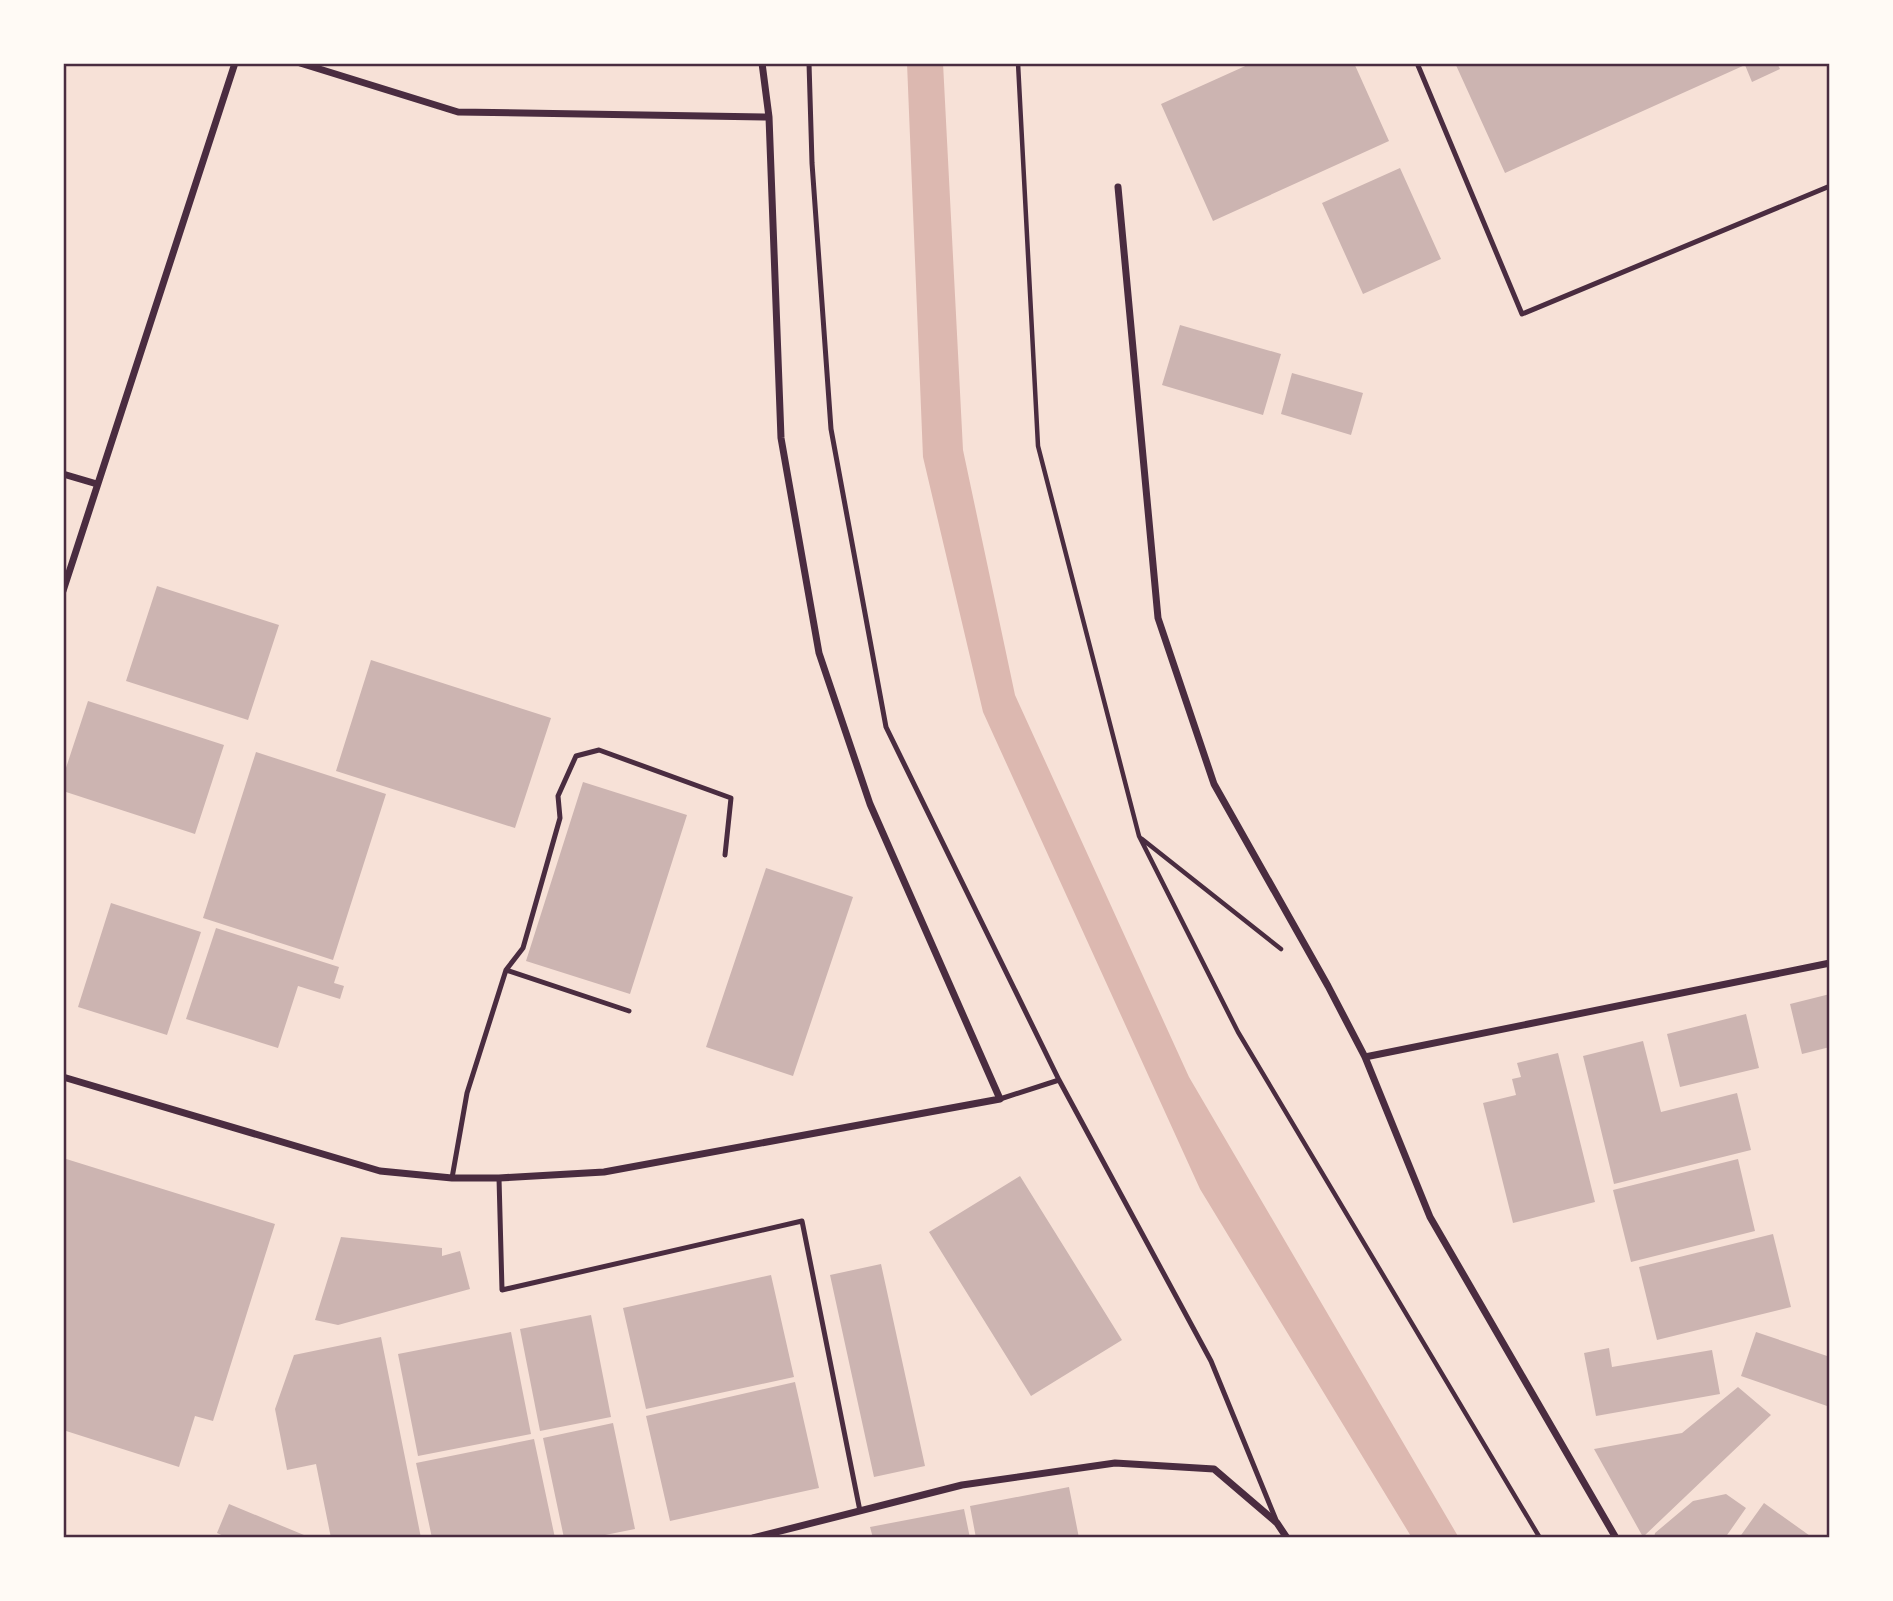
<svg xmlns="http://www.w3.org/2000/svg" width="1893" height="1601" font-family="Rubik,sans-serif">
	<rect width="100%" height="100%" fill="#f7e1d7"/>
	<path fill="#dcb8b0" d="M907,63H943L963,450L1015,695L1189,1077L1459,1538H1412L1200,1189L983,712L923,457Z"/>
	<path fill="#ccb4b1" d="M1252,63H1354L1389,141L1213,221L1161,104Z
		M1455,63H1777L1780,69L1752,82L1745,65L1505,173Z
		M1400,168L1441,259L1363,294L1322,203Z
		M1180,325L1281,354L1263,415L1162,385Z
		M1292,373L1363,393L1351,435L1281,414Z
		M157,586L279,625L248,720L126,681Z
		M371,660L551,718L515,828L336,771Z
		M88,701L224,745L195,834L63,791V777Z
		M256,752L386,794L333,960L203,918Z
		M583,782L687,815L630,994L526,961Z
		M766,868L853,897L793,1076L706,1047Z
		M111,903L201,932L167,1035L78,1007Z
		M216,928L339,967L334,983L344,986L340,999L298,986L278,1048L186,1019Z
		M1830,994V1047L1802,1054L1790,1004Z
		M1746,1014L1759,1068L1680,1087L1667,1034Z
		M1643,1041L1661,1112L1737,1093L1751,1150L1614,1184L1583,1056Z
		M1558,1053L1595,1202L1513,1223L1483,1103L1516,1095L1512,1079L1521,1077L1517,1063Z
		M63,1158L275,1224L213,1421L195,1416L179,1467L63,1430Z
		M1738,1159L1755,1231L1631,1262L1613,1190Z
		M1020,1176L1122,1340L1031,1396L929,1232Z
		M1773,1234L1791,1307L1657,1340L1639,1267Z
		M341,1237L442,1248V1256L460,1251L470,1289L338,1325L315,1320Z
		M881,1264L925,1466L874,1477L830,1275Z
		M771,1275L794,1377L646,1409L623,1308Z
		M591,1315L611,1417L540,1431L520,1329Z
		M511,1332L531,1434L418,1456L398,1354Z
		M1756,1332L1830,1357V1407L1741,1376Z
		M381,1337L421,1538H331L316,1464L287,1470L275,1409L294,1355Z
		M1609,1348L1612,1367L1712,1350L1720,1394L1596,1416L1584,1353Z
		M795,1382L819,1488L670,1521L646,1416Z
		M1738,1387L1771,1415L1643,1537L1594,1449L1682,1433Z
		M613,1423L635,1529L590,1538H564L543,1438Z
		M534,1439L555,1538H432L416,1463Z
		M1069,1487L1079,1538H976L970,1506Z
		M1726,1494L1746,1508L1725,1538H1654L1655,1533L1693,1501Z
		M1764,1503L1813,1538H1739Z
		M229,1504L304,1535L303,1538H228L217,1533Z
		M964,1509L970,1538H873L870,1527Z"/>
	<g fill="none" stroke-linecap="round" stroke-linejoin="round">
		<path stroke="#4a2c40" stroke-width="4.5" d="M1018,63L1038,446L1139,836L1238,1032L1540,1538
			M1142,839L1281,949"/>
		<path stroke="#4a2c40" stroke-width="5" d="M809,63L812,163L831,429L886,727L1059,1080L1211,1361L1276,1520
			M1417,63L1522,314L1830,186
			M506,970L629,1011
			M1000,1099L1059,1080
			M452,1178L467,1093L506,970L523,948L560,818L558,796L576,756L599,750L731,798L725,855
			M499,1178L502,1290L802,1221L860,1511"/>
		<path stroke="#4a2c40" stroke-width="7" d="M300,63L458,112L769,117
			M1118,187L1158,618L1214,784L1328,986L1365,1057L1430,1217L1616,1538
			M63,474L97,484
			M63,591L235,63
			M1365,1057L1830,963
			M63,1077L380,1171L452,1178H499L604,1172L1000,1099L870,804L819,653L781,438L769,117L762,63
			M753,1538L962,1485L1115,1463L1214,1469L1277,1523L1287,1538"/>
	</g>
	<rect width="1893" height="1601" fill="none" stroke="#fffaf5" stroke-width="130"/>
	<rect x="65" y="65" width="1763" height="1471" fill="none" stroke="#4a2c40" stroke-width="2.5"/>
</svg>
